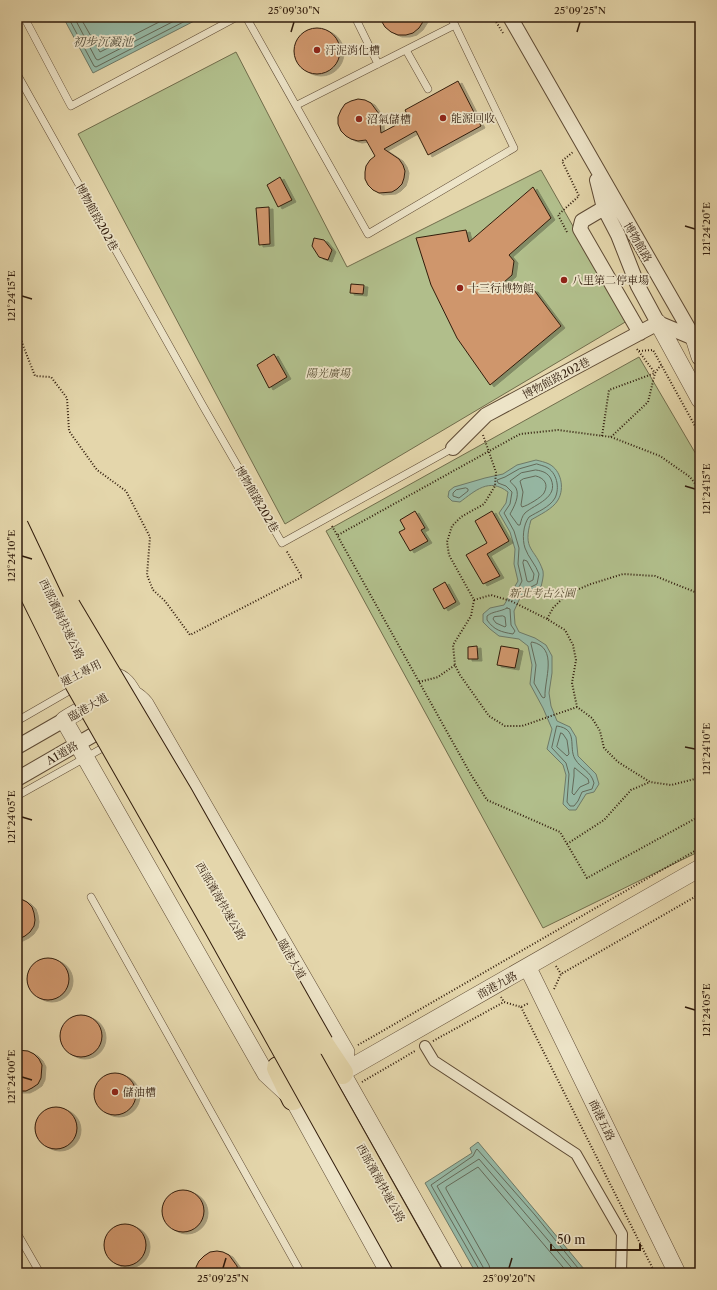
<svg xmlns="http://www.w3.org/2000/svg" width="717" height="1290" font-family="'Libre Caslon Text','Noto Serif TC',serif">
	<defs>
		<filter id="shadow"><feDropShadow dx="4" dy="2" stdDeviation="0" flood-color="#0004"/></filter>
	</defs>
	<rect width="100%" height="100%" fill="#e4d6ab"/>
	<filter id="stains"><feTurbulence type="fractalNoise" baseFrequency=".005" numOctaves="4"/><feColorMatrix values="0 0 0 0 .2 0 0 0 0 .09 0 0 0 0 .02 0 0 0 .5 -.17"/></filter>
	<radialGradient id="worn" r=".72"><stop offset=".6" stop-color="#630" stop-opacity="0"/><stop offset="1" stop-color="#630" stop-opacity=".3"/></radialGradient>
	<path fill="#b1be8b" stroke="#716d4c" d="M236,52L347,267L541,170L627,321L285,524L78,134Z
		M639,357L700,461V851L543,928L326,531Z"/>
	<path fill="#96b9a6" stroke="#6e7a68" d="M63,17H202L93,73Z
		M536,460C540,461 545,462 549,464C561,470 565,488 558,500C553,509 539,515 531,520C522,551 535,547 543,571C544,576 542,582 541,587L520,598L514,611L515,624L519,632L535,638L546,645L552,656V673L549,693L551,706L557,721L570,727L576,737L578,756L596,774L599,784L594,792L586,794L576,810H569L563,804L566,775L563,765L547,749L552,729L543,708L530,684L532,665L528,646L519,639L499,636L490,629L483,622V614L490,608L504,605L518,581L514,564L515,549L510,532L499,513L506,503L508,492C489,477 475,491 460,502L452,501L448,497L449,491L454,487L485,478L503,474L517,465Z
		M478,1142L584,1269L586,1273H476L425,1183L472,1153L470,1148Z"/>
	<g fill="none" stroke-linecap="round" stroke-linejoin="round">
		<path stroke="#646a59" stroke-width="1" d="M68,17L94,66L96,67L193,17
			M74,17L96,59L98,60L182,17
			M80,17L100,52L169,17
			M537,464C540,465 544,466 546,467C557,472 560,488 555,498C550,507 537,512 529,517C523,525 522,539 525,548C528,557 536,565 539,574L537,584L519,593L517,591L522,581L518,564L519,548L514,531L504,513L510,504L512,492L506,486L498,483L497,480L505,477L519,469Z
			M536,470C543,471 548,473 551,479C559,498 535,504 525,513C522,516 521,521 520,525H518L510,514C514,507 520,496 516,488C514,485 511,483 510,481L521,473Z
			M536,476C544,478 549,484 544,493C542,497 527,506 522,507L521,505L523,492L520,481L523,479Z
			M466,488L468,489V491L459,498L453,496V493L456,490Z
			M524,560L527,561L534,574L533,580L529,582L527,581L523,563Z
			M507,608L510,609L511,625L515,631L513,634C501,632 494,630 487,620V616C493,611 500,612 507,608Z
			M503,616L505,617L506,626L505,627L496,623L493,619L494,617Z
			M532,642C559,647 544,680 545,697L544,698L542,697L534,683L536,665L531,644Z
			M557,726C579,729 568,747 575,759C581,769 591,771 594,783L592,789L582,792L578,801L574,806H570L567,802L569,774L566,763L552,748Z
			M561,733L563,734L567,740L569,754L567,756L557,747Z
			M575,768L588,779L589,783L580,787L574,795L572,793L574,776V770Z
			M480,1273L479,1269L431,1185L473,1156L476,1150L477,1149L535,1215L582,1273
			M485,1273L483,1267L437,1186L479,1159L576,1273
			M491,1273L489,1265L446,1189V1187L478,1167L568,1273"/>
	</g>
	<path fill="#cf966c" stroke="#311c0c" filter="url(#shadow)" d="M379,17H426L419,28L413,33L406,35H398L391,32L385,27Z
		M294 51a23 23 0 1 1 46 0a23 23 0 1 1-46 0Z
		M458,81L481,126L428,155L416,131L384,149L399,159L403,165L405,171L404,178L402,184L397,189L392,192L379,193L373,190L368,185L365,179V172L366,166L370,160L375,156L366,140L358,141L351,139L346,136L341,131L338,124V117L341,110L345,104L351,101L358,99L365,100L371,103L379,114L381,133L409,118L405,110Z
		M280,177L292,200L278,207L267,185Z
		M533,187L551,218L509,255L514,261L512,275L494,291L534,290L561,326L490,385L457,338L431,285L416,238L466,230L469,242Z
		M269,207L270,244L259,245L256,208Z
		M314,238L324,240L332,250L328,260L319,257L312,246Z
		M351,284L364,285L363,294L350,293Z
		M274,354L287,377L269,388L257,365Z
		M415,511L425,528L421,530L428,541L410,551L399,532L405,529L400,520Z
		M492,511L509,541L487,554L500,576L483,584L466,555L487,543L475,521Z
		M445,582L456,602L444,609L433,589Z
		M477,646L478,659H468V647Z
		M501,646L519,649L515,668L497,665Z
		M17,897L27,902L32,907L34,913L35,920L34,926L30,932L25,936L17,940Z
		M27 979a21 21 0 1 1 42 0a21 21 0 1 1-42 0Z
		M60 1036a21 21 0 1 1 42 0a21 21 0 1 1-42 0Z
		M17,1050L28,1051L34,1054L39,1059L42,1065L41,1078L38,1084L32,1088L26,1091H17Z
		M94 1094a21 21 0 1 1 42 0a21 21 0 1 1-42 0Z
		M35 1128a21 21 0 1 1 42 0a21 21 0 1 1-42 0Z
		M162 1211a21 21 0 1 1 42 0a21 21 0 1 1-42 0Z
		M104 1245a21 21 0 1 1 42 0a21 21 0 1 1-42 0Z
		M217,1251L223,1252L229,1255L237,1266L238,1273H196V1267L199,1261L204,1256L210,1252Z"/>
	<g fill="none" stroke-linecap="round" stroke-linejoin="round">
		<g stroke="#5e4a34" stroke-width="8">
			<path id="service" d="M24,17L71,106L237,17
				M246,17L368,234L514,148L451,17
				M355,17L378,64
				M406,50L428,89
				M17,74L203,406L282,543L453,448
				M297,105L455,25
				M114,671C128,674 133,683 139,694
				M17,721L76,687
				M17,796L108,745
				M91,897L301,1273
				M17,1233L40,1273"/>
		</g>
		<g stroke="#5e4a34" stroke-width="12">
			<path id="pedestrian" d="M425,1046L434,1061L576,1154L622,1234L621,1273"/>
		</g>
		<g stroke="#5e4a34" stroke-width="16">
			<path id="minor" d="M510,17L694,338
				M597,180L604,208L618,235L638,286L658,323
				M604,208L582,221L580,229L640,333
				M658,323L694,338
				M453,448L486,415L658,323
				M17,747L64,720
				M17,779L107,727"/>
		</g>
		<g stroke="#5e4a34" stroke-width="18">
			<path id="tertiary" d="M658,323L700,400
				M694,338L700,357
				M528,968L677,1273
				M336,1076L700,868
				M389,1273L293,1099L266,1074L64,720C73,714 83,709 92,704C112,692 128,684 145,704L346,1052L342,1073L455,1273"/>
		</g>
		<g stroke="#311c0c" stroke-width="24">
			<path id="trunk" d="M322,1043L342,1073
				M278,1068L293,1099"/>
		</g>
		<path stroke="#311c0c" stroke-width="2" stroke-dasharray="1 2" stroke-linecap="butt" d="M493,17L503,33
			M567,232L558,215L579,196L562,161L573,152
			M17,330L35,376L51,377L67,398L69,431L97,470L126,491L150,537L147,575L153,590L165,601L190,635L302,577L286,550
			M637,349L655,373
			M639,351L653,350L700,435
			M483,435L496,472L495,486L484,504L461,517L452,526L447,542L449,555L474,600L471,616L453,645L455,665L460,675L489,716L505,726H522L577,707
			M602,436L609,390L655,373
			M611,437L648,402L655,373L661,365
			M332,526L470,773L487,800L560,832L587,878L700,816
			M338,535L520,434L558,430L611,437L660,456L690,477L700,490
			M700,594L655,576L623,574L591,584L567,594L553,608L547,619L565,630L573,645L576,660L572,683L577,707L592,718L600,731L604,748L618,762L650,782L671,785L695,779L700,773
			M474,600L491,595L511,601L547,619
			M419,682L438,677L455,665
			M567,844L604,820L631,790L650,782
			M556,966L561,974
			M554,989L561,974L700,894
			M501,997L504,1002L521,1007L529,1003
			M521,1007L655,1273
			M433,1041L504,1002
			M358,1045L700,848
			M362,1082L415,1051"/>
		<use href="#service" stroke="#ede4c8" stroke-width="7"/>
		<use href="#pedestrian" stroke="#ede4c8" stroke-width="10"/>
		<use href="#minor" stroke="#ede4c8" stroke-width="14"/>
		<use href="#tertiary" stroke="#ede4c8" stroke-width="17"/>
		<use href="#trunk" stroke="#e4d6ab" stroke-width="22"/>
		<g stroke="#311c0c" stroke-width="24" stroke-linecap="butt">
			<path id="trunk-bridge" d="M17,526L83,665L232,919L431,1273
				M17,566L69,671L215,927L408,1273
				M69,606L181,794L322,1043"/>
		</g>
		<use href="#trunk-bridge" stroke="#e4d6ab" stroke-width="22"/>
	</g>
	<path fill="none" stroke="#311c0c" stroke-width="1.5" d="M291,32L294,22M577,32L580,22M685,226L695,229M22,296L32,299M685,486L695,489M22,556L32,559M685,747L695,749M22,817L32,820M685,1007L695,1010M22,1077L32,1080M223,1268L226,1258M509,1268L512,1258"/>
	<g fill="#8f2418" stroke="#ede4c8" stroke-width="1.5">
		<circle cx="317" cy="50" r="4"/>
		<circle cx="443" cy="118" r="4"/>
		<circle cx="359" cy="119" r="4"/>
		<circle cx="564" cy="280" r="4"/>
		<circle cx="460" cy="288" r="4"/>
		<circle cx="115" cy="1092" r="4"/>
	</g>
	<g text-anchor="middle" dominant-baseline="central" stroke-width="3.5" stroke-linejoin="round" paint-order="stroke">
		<g font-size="11" fill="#311c0c" stroke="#ede4c8" text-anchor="start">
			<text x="325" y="50">汙泥消化槽</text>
			<text x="451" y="118">能源回收</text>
			<text x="367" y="119">沼氣儲槽</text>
			<text x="572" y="280">八里第二停車場</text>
			<text x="468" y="288">十三行博物館</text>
			<text x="123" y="1092">儲油槽</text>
		</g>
		<g font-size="11" fill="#311c0c" stroke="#ede4c8">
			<text transform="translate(97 217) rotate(61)">博物館路202巷</text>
			<text transform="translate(638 242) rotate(60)">博物館路</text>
			<text transform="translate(556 378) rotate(-28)">博物館路202巷</text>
			<text transform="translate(257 499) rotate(60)">博物館路202巷</text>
			<text transform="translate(62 619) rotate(64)">西部濱海快速公路</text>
			<text transform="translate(81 673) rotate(-27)">運土專用</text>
			<text transform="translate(88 707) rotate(-30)">臨港大道</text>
			<text transform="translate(62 753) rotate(-30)">A1道路</text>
			<text transform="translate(221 901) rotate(60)">西部濱海快速公路</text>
			<text transform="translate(292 959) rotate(60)">臨港大道</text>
			<text transform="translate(497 985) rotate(-29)">商港九路</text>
			<text transform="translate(602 1120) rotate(64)">商港五路</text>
			<text transform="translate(381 1183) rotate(61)">西部濱海快速公路</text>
		</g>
		<g font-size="11" font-style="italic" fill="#574d32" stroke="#ede4c8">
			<text x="328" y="373">陽光廣場</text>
			<text x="542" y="593">新北考古公園</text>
		</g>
		<g font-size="12" font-style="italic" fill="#4f4b3a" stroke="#ede4c8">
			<text x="103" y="41">初步沉澱池</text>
		</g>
	</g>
	<rect width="717" height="1290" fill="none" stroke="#e4d6ab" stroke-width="44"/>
	<path d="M551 1244v6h89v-6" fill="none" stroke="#311c0c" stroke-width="2"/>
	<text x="557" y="1244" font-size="12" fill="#311c0c" stroke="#ede4c8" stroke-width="3" paint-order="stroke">50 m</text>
	<rect x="22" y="22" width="673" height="1246" fill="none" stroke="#311c0c" stroke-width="1.5"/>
	<g font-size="10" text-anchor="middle" fill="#311c0c">
		<text x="294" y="14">25°09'30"N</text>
		<text x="580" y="14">25°09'25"N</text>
		<text transform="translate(706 229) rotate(-90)" y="4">121°24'20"E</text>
		<text transform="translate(11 296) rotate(-90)" y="4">121°24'15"E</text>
		<text transform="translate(706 489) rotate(-90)" y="4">121°24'15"E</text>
		<text transform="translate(11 556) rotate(-90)" y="4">121°24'10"E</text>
		<text transform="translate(706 749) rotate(-90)" y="4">121°24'10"E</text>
		<text transform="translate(11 817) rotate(-90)" y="4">121°24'05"E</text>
		<text transform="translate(706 1010) rotate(-90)" y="4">121°24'05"E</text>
		<text transform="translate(11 1077) rotate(-90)" y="4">121°24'00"E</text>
		<text x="223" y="1282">25°09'25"N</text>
		<text x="509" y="1282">25°09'20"N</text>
	</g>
	<rect width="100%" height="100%" filter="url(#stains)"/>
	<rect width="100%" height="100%" fill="url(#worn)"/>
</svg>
